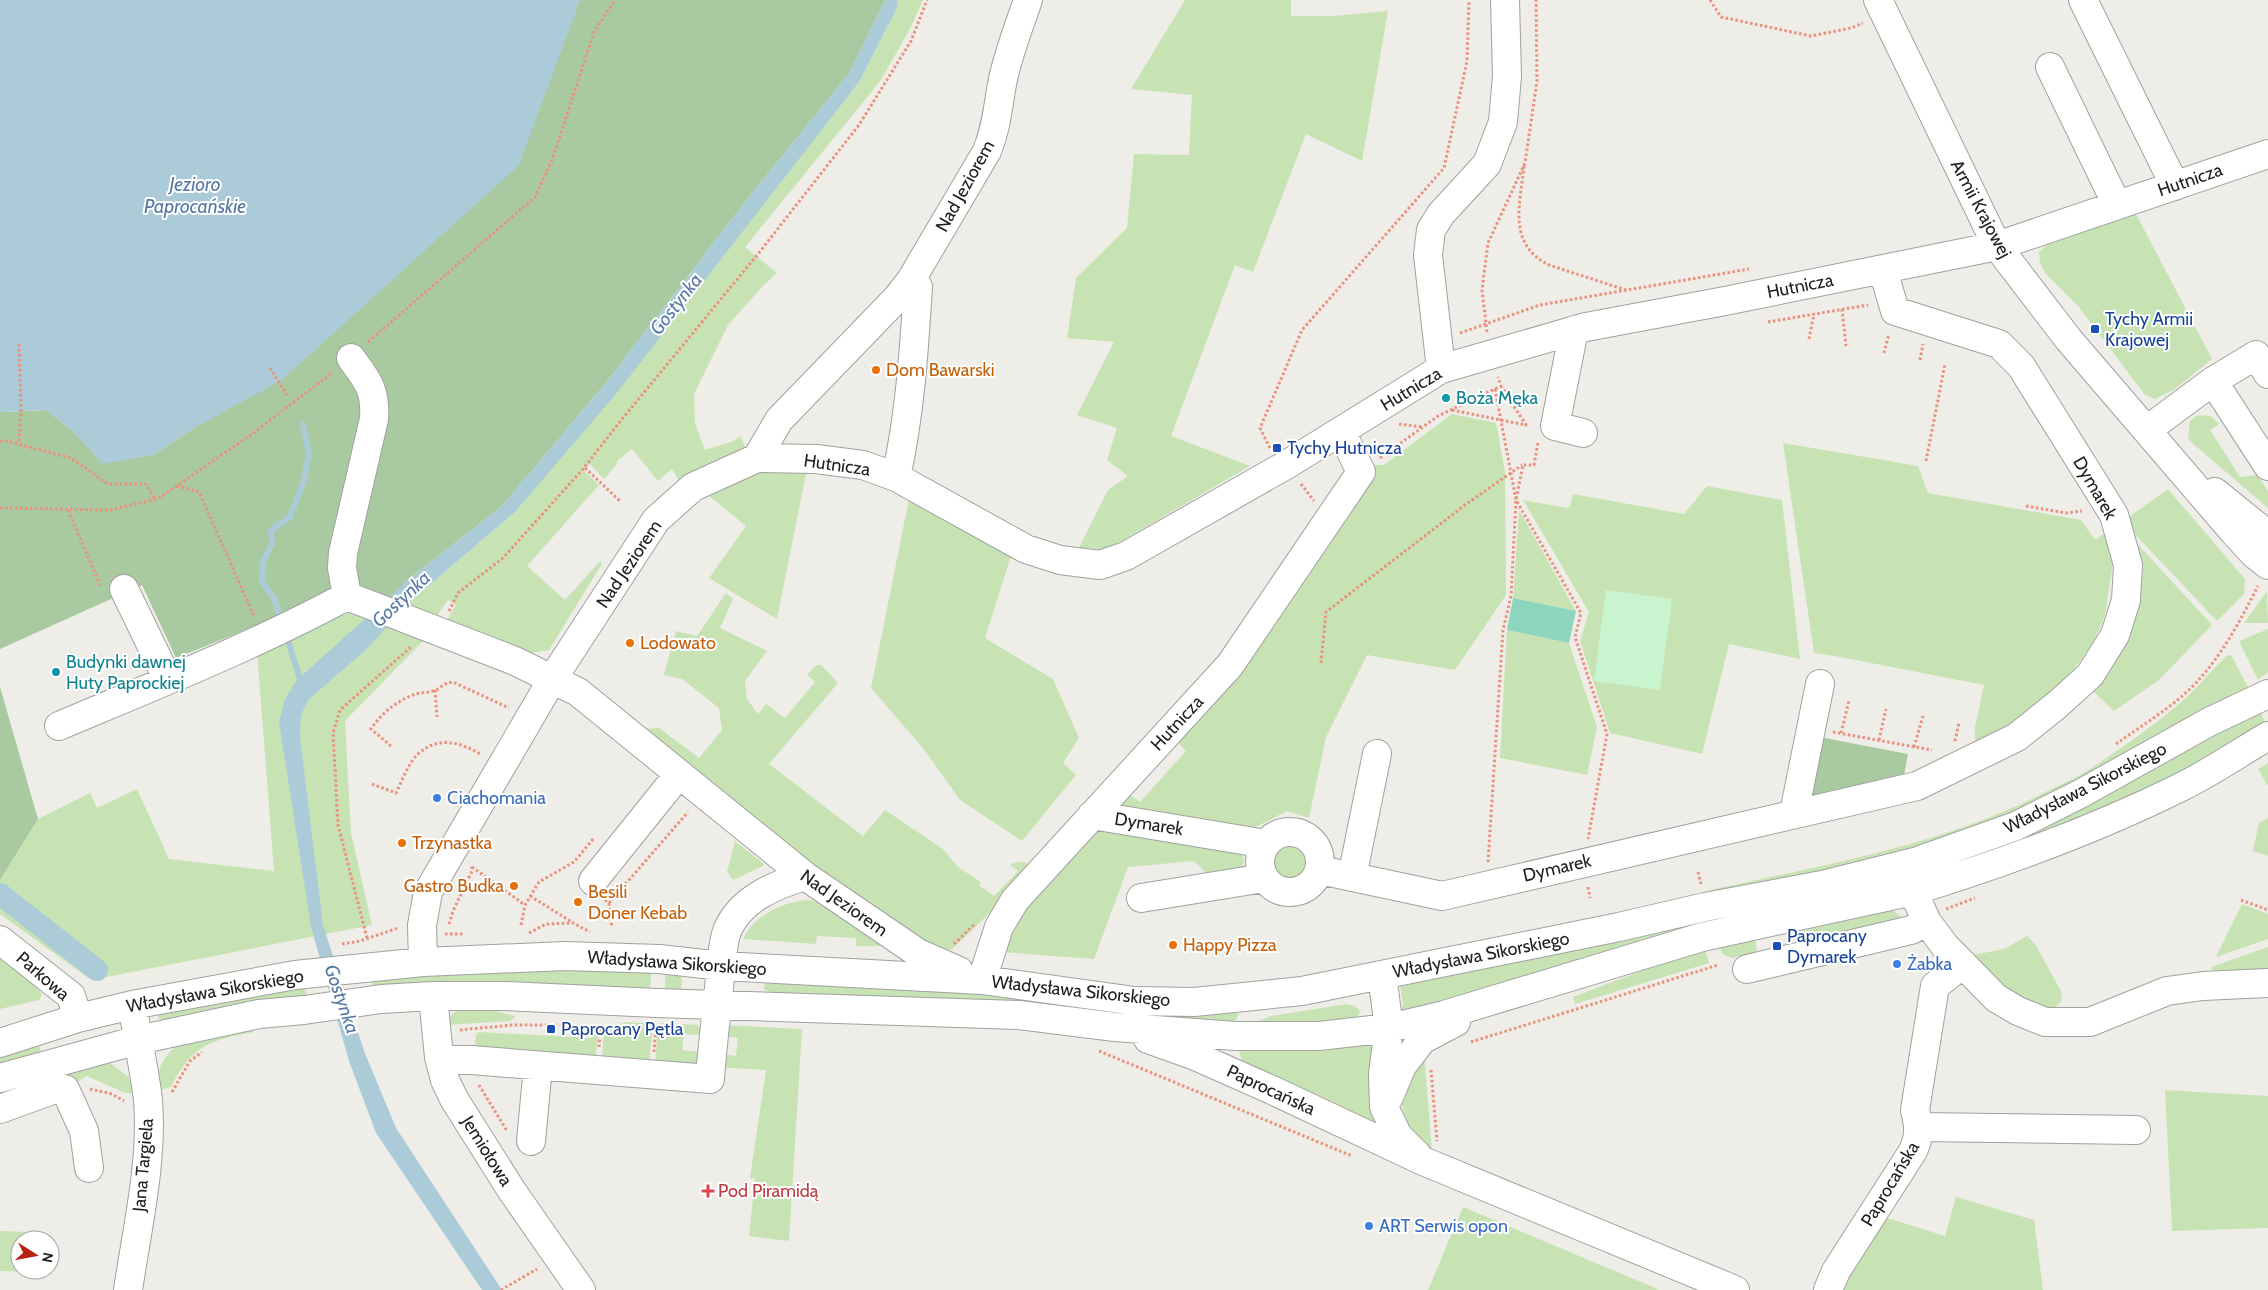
<svg xmlns="http://www.w3.org/2000/svg" width="2268" height="1290" font-family="Cabin,sans-serif">
	<rect width="100%" height="100%" fill="#efede7"/>
	<path fill="#c7e3b3" d="M898,0H923L910,29L881,80L745,247L777,273L762,287L728,325L694,394L695,424L705,450L731,442L741,436L747,454L681,484L672,469L658,481L632,449L617,461V464L604,479L590,464L583,470L599,485L527,566L565,600L600,561L602,564L549,650L525,654L447,620L456,605L448,600L437,616H430L405,606L515,512L859,82L897,8Z
		M1185,0H1291V16H1333L1388,11L1362,161L1306,134L1253,272L1235,265L1171,436L1250,466L1108,549L1079,548L1108,490L1128,476L1107,460L1117,428L1077,415L1114,342L1067,338L1076,278L1127,228L1134,154L1189,155L1192,95L1131,89Z
		M2136,214L2212,359L2175,389L2155,399L2145,395L2078,306L2045,273L2040,263L2039,252L2048,244Z
		M1452,414L1496,423L1505,472L1506,595L1455,670L1367,655L1326,737L1309,818L1287,811L1242,834L1117,811L1119,801L1126,792L1140,802L1186,751L1176,741L1368,465H1384Z
		M2205,415L2212,417L2219,424L2210,430L2240,477L2257,475L2268,491V508L2191,442L2188,437L2190,421L2196,416Z
		M1783,443L1918,466L1928,493L2081,520L2095,540L2108,531C2115,549 2113,569 2109,588C2107,597 2107,608 2104,618C2083,677 2024,716 1975,749V727L1984,685L1835,656L1814,653Z
		M807,469L777,619L709,578L746,526L708,495L749,476L771,471Z
		M1707,486L1782,500L1800,659L1729,644L1702,754L1610,733L1580,641L1589,612L1523,500L1568,508L1570,506L1573,494L1684,514Z
		M2168,489L2245,579L2244,594L2217,621L2131,530L2126,519Z
		M909,499L1011,556L985,638L1053,679L1079,738L1063,763L1076,775L1022,841L960,800L923,748L871,688Z
		M1519,510L1576,611L1513,598Z
		M2131,537L2212,625L2159,680L2114,711L2086,685Z
		M2267,591L2268,623H2244Z
		M726,593L733,599L720,628L767,651L745,681L747,699L758,714L766,704L785,718L815,682L807,675L816,665H821L838,683L769,764L863,836L885,810L943,849L958,867L981,882L979,885L994,896L1018,871L1010,865C1019,860 1024,862 1032,866L999,904L952,949L940,952L797,854L639,729L659,728L699,758L722,730L719,708L682,679L664,675L676,631L697,636Z
		M356,610L425,639L345,721L351,833L372,925L91,980L0,914V880L38,819L90,793L97,808L137,789L169,859L274,871L257,651Z
		M2268,629V672L2258,680L2239,641Z
		M1507,630L1569,643L1597,727L1587,775L1500,758Z
		M2231,655L2248,687L2172,731L2029,805L1986,824L1945,839L1851,866L1710,894V890C1827,864 1946,845 2053,788C2064,783 2076,778 2087,771C2120,749 2158,723 2187,697C2201,684 2213,669 2226,656Z
		M2259,709L2265,722L2221,752L2160,783L2022,843L1934,870L1935,867Z
		M2268,763V784L2267,785L2258,769Z
		M2268,818V856L2253,851L2259,823Z
		M1090,828L1241,853L1244,860L1243,867L1208,875L1194,861L1128,867L1094,959L1001,952L1017,914Z
		M735,841L764,864L763,866L733,880L727,872Z
		M1274 862a16 16 0 1 1 32 0a16 16 0 1 1-32 0Z
		M809,900L825,904L897,946H856V938L817,936L816,944L743,939C754,915 784,901 809,900Z
		M2242,904L2268,914V939L2216,957Z
		M1887,911H1894L1902,918L1803,940L1801,931Z
		M1702,919L1703,927L1401,1013L1403,1004L1400,985Z
		M2027,936L2035,944L2062,993L2061,1002L2050,1012L2037,1010L1969,965L1973,955L2004,949Z
		M1755,940L1757,952L1731,958L1722,953L1720,947Z
		M2268,947V971L2216,979L2211,967Z
		M1705,950L1709,963L1575,1004L1573,997L1680,956Z
		M0,955L32,980L42,995L39,1000L0,1009Z
		M652,966L649,997L373,989L371,980L435,973Z
		M666,967L680,973C683,982 682,988 677,996L664,998Z
		M768,982L971,992L1189,1014L1237,1012L1239,1014L1232,1026L770,992L764,989V985Z
		M305,988L307,998L163,1021L158,1018L159,1014L236,996Z
		M1347,1004L1355,1006L1360,1011L1357,1019L1347,1024L1256,1022L1271,1016Z
		M474,1006L515,1016L511,1021L445,1025C453,1011 458,1007 474,1006Z
		M627,1022L653,1024L649,1064L602,1061L604,1029Z
		M662,1023L698,1025L702,1035L684,1034L682,1050L701,1052L696,1068L655,1065L658,1026Z
		M723,1025L802,1029L789,1241L749,1236L755,1179L750,1178L766,1070L718,1067L719,1054L736,1056L738,1038L720,1036Z
		M253,1029V1032C209,1041 192,1045 171,1087L159,1090C155,1068 165,1052 184,1041Z
		M595,1029L599,1032L595,1059L474,1053L476,1035L479,1032L592,1038L593,1031Z
		M38,1042L42,1054L0,1068V1055Z
		M1378,1043L1376,1125L1245,1069L1239,1052L1246,1050H1296Z
		M1424,1052L1432,1152C1418,1144 1398,1112 1402,1095C1406,1081 1417,1065 1424,1052Z
		M107,1061L129,1077L134,1093H125L87,1076L75,1083L60,1073Z
		M2165,1090L2268,1096V1228L2172,1231Z
		M1956,1197L2034,1220L2043,1290H1836L1884,1217L1945,1236Z
		M1463,1207L1660,1290H1428Z
		M0,1231L27,1232V1240H20V1270H44L43,1272L0,1271Z"/>
	<path fill="#a9caa0" d="M580,0H885L849,74L756,188L605,384L502,506L409,579L389,599L352,582L320,600L176,658L142,585L0,649V412L46,410L72,430L103,463L153,455L194,428Z
		M0,687L38,819L0,880Z
		M1814,736L1908,754L1902,786L1799,807Z"/>
	<path fill="#c9f4d0" d="M1606,590L1672,599L1660,690L1594,681Z"/>
	<path fill="#8ed5bf" d="M1513,598L1576,611L1569,643L1507,630Z"/>
	<path fill="#accbd8" d="M0,0H580L519,165L282,380L194,428L153,455L103,464L72,430L46,410L0,412Z
		M885,0H898L897,8L859,82L616,394L515,512L405,606L368,648L309,699L301,715L300,737L323,925L364,1051L396,1128L502,1290H482L376,1133L349,1061L311,927L279,722L285,699L297,680L409,579L502,506L605,384L756,188L849,74Z"/>
	<g fill="none" stroke-linecap="round" stroke-linejoin="round">
		<path stroke="#accbd8" stroke-width="6" d="M282,623L274,598L262,582L263,562L272,544L271,530L290,517L304,481L309,453L303,425
			M286,635L302,685"/>
		<path stroke="#accbd8" stroke-width="22" d="M0,894L97,970"/>
		<g stroke="#a1a1a1" stroke-width="30">
			<path id="minor" d="M1878,0L1997,246L2069,340L2233,531L2254,554L2268,565
				M2083,0L2175,186
				M2050,67L2117,205
				M1574,330L1555,426L1583,433
				M1441,369L1428,255L1431,230L1441,214L1487,164L1503,122L1507,76L1505,0
				M2213,381L2268,466
				M2147,430L2213,381L2256,355L2268,374
				M757,458L816,459L863,465L896,477L1026,549L1060,560L1100,565L1126,556L1286,465L1441,369L1586,327L1725,301L1997,246L2268,154
				M896,477C910,414 914,351 918,287L911,280
				M2215,492L2268,535
				M124,589L168,680
				M347,596L342,568L343,553L374,419C376,389 367,380 351,358
				M59,726C156,685 254,646 347,596L515,661L578,692L805,876L918,953L959,971
				M1794,813L1820,684
				M1092,815L1266,844
				M1260 862a30 30 0 1 1 60 0a30 30 0 1 1-60 0Z
				M1320,870L1442,896L1917,786L2017,737L2058,704L2090,675L2115,635L2126,600L2128,565L2114,515L2021,366L1999,344L1895,311L1883,270
				M1352,877L1377,754
				M593,881L679,774
				M1913,891L1927,922L1945,946L1996,998L2018,1011L2045,1022H2090L2167,991L2203,986L2268,983
				M1141,898L1264,878
				M0,940L71,996L78,1018
				M423,962L422,925L428,892L553,678L656,520L693,487L757,458L779,420L897,298L911,280L987,151C997,127 998,104 1003,79C1009,52 1019,26 1028,0
				M1747,969L1911,930L1927,922
				M1382,975L1389,1028L1383,1074L1384,1107L1398,1136L1417,1155
				M982,980L999,927L1015,900L1230,665L1361,472L1341,431
				M433,996L439,1057L445,1080L454,1099L512,1191L581,1290
				M1148,1039L1193,1055L1272,1090L1423,1161L1735,1290
				M0,1043L78,1018L132,1005L295,975L423,962L565,956L659,959L722,966L982,980L1135,1001L1194,1002L1302,991L1619,927L1705,907L1822,885L1918,861L2016,826L2080,794L2209,722L2268,694
				M441,1064L453,1060H471L710,1079C712,1049 716,1018 719,988C721,970 721,949 727,931C740,899 775,885 805,876
				M0,1078L138,1040L259,1014L304,1010L381,999L433,996H505L657,1003L1019,1015L1115,1027L1236,1036H1319L1389,1028L1444,1015L1702,937L1913,891C2004,863 2094,830 2179,788C2210,773 2239,753 2268,736
				M1389,1097L1402,1066L1422,1040L1456,1022
				M0,1109L58,1088L65,1089L84,1131L89,1168
				M1919,1127L2136,1130
				M531,1141L538,1066
				M128,1290C137,1229 153,1161 148,1100C145,1074 139,1047 135,1021
				M1828,1290L1836,1271L1913,1151C1920,1136 1919,1126 1915,1110L1935,986L1963,964"/>
		</g>
		<path stroke="#eb907d" stroke-width="3" stroke-dasharray="2.5 2.5" stroke-linecap="butt" d="M1710,0L1721,17L1811,36L1851,28L1863,23
			M1524,166C1520,205 1507,244 1549,265L1626,290
			M1842,309L1846,346
			M1768,322L1868,305
			M1487,332L1482,290L1488,243L1525,163L1537,81L1536,0
			M1460,333L1540,305L1749,269
			M1809,339L1814,314
			M368,342L535,197L552,160L594,32L615,0
			M19,344L21,411L19,444
			M1884,353L1889,334
			M1920,360L1923,344
			M270,368L287,395
			M1495,389L1516,500L1581,613L1575,637L1607,734L1588,839
			M1452,410L1526,425L1501,386
			M1399,424L1422,427
			M0,441H6L71,458L108,484H146L155,499
			M1270,448L1260,428L1302,330L1444,168L1467,61L1469,0
			M1380,458L1438,416L1501,386L1498,377
			M1926,461L1945,364
			M585,468L620,501
			M1301,484L1314,501
			M177,486L199,492L254,616
			M2026,506L2066,513L2082,511
			M0,508L111,510L159,498L255,432L333,372
			M68,510L100,585
			M449,611L458,593L503,558L583,469L618,424L758,254L859,125L911,41L927,0
			M1321,663L1326,612L1465,505L1522,465
			M435,690L437,717
			M1833,732L1932,750
			M1841,733L1849,701
			M1879,740L1886,709
			M1955,741L1959,723
			M2116,744C2145,723 2180,703 2203,675C2226,648 2242,617 2258,586
			M391,746L371,729C381,714 395,702 413,695C420,692 429,693 436,690C443,686 445,683 453,682L509,708
			M1914,747L1923,716
			M372,784L396,793C402,781 408,764 417,755C438,735 460,742 482,755
			M1488,862L1503,630L1511,596L1516,500L1523,465H1534L1538,442
			M472,867L525,905
			M1698,872L1701,884
			M1588,887L1590,898
			M530,896L572,922
			M605,900L609,903L688,812
			M2241,900L2268,910
			M609,903L612,928
			M1946,909L1975,898
			M449,924L453,911L472,871V865
			M521,925L525,905L539,882L574,862L594,838
			M529,933L546,924L573,923L590,932
			M445,934H463
			M367,938L338,825L333,733L340,710L412,646
			M342,944L360,941L398,928
			M954,944L975,924
			M460,1030L512,1025H566
			M1471,1042L1718,965
			M599,1047L601,1023
			M1099,1051L1352,1156
			M654,1052L656,1026
			M1431,1070L1437,1141
			M479,1085L507,1131
			M90,1089L112,1094L124,1101
			M172,1092L190,1061L202,1052
			M501,1290L537,1269"/>
		<use href="#minor" stroke="#fff" stroke-width="28"/>
	</g>
	<g fill="#1a4fb4" stroke="#fff" stroke-width="2">
		<rect x="2090" y="324" width="10" height="10" rx="2.5"/>
		<rect x="1272" y="443" width="10" height="10" rx="2.5"/>
		<rect x="1772" y="941" width="10" height="10" rx="2.5"/>
		<rect x="546" y="1024" width="10" height="10" rx="2.5"/>
	</g>
	<g fill="#e8710a" stroke="#fff" stroke-width="2">
		<circle cx="876" cy="370" r="5"/>
		<circle cx="630" cy="643" r="5"/>
		<circle cx="402" cy="843" r="5"/>
		<circle cx="514" cy="886" r="5"/>
		<circle cx="578" cy="902" r="5"/>
		<circle cx="1173" cy="945" r="5"/>
	</g>
	<g fill="#0f9aa8" stroke="#fff" stroke-width="2">
		<circle cx="1446" cy="398" r="5"/>
		<circle cx="56" cy="672" r="5"/>
	</g>
	<g fill="#3f7fe0" stroke="#fff" stroke-width="2">
		<circle cx="437" cy="798" r="5"/>
		<circle cx="1897" cy="964" r="5"/>
		<circle cx="1369" cy="1226" r="5"/>
	</g>
	<path fill="#e0444e" stroke="#fff" stroke-width="2" d="M705.5 1183.5h5v5h5v5h-5v5h-5v-5h-5v-5h5z"/>
	<g text-anchor="middle" dominant-baseline="central" stroke-width="4" stroke-linejoin="round" paint-order="stroke">
		<g font-size="18" fill="#202020" stroke="#fff">
			<text transform="translate(2190 180) rotate(-19)">Hutnicza</text>
			<text transform="translate(965 186) rotate(-61)">Nad Jeziorem</text>
			<text transform="translate(1981 209) rotate(62)">Armii Krajowej</text>
			<text transform="translate(1800 286) rotate(-11)">Hutnicza</text>
			<text transform="translate(1411 389) rotate(-31)">Hutnicza</text>
			<text transform="translate(837 465) rotate(8)">Hutnicza</text>
			<text transform="translate(2095 488) rotate(60)">Dymarek</text>
			<text transform="translate(629 564) rotate(-56)">Nad Jeziorem</text>
			<text transform="translate(1177 723) rotate(-47)">Hutnicza</text>
			<text transform="translate(2085 788) rotate(-27)">Władysława Sikorskiego</text>
			<text transform="translate(1149 824) rotate(9)">Dymarek</text>
			<text transform="translate(1557 868) rotate(-13)">Dymarek</text>
			<text transform="translate(844 903) rotate(35)">Nad Jeziorem</text>
			<text transform="translate(1481 955) rotate(-11)">Władysława Sikorskiego</text>
			<text transform="translate(677 963) rotate(4)">Władysława Sikorskiego</text>
			<text transform="translate(43 976) rotate(41)">Parkowa</text>
			<text transform="translate(215 991) rotate(-10)">Władysława Sikorskiego</text>
			<text transform="translate(1081 991) rotate(6)">Władysława Sikorskiego</text>
			<text transform="translate(1271 1090) rotate(25)">Paprocańska</text>
			<text transform="translate(487 1151) rotate(58)">Jemiołowa</text>
			<text transform="translate(143 1165) rotate(-85)">Jana Targiela</text>
			<text transform="translate(1890 1184) rotate(-59)">Paprocańska</text>
		</g>
		<g font-size="18" fill="#164399" stroke="#fff" text-anchor="start">
			<text x="2105" y="319">Tychy Armii<tspan x="2105" dy="21">Krajowej</tspan></text>
			<text x="1287" y="448">Tychy Hutnicza</text>
			<text x="1787" y="936">Paprocany<tspan x="1787" dy="21">Dymarek</tspan></text>
			<text x="561" y="1029">Paprocany Pętla</text>
		</g>
		<g font-size="18" fill="#c56008" stroke="#fff" text-anchor="start">
			<text x="886" y="370">Dom Bawarski</text>
			<text x="640" y="643">Lodowato</text>
			<text x="412" y="843">Trzynastka</text>
			<text x="504" y="886" text-anchor="end">Gastro Budka</text>
			<text x="588" y="892">Besili<tspan x="588" dy="21">Doner Kebab</tspan></text>
			<text x="1183" y="945">Happy Pizza</text>
		</g>
		<g font-size="18" fill="#0d838f" stroke="#fff" text-anchor="start">
			<text x="1456" y="398">Boża Męka</text>
			<text x="66" y="662">Budynki dawnej<tspan x="66" dy="21">Huty Paprockiej</tspan></text>
		</g>
		<g font-size="18" fill="#366cbe" stroke="#fff" text-anchor="start">
			<text x="447" y="798">Ciachomania</text>
			<text x="1907" y="964">Żabka</text>
			<text x="1379" y="1226">ART Serwis opon</text>
		</g>
		<g font-size="18" fill="#be3a42" stroke="#fff" text-anchor="start">
			<text x="718" y="1191">Pod Piramidą</text>
		</g>
		<g font-size="19" font-style="italic" fill="#5678a5" stroke="#fff">
			<text x="195" y="184">Jezioro<tspan x="195" dy="22">Paprocańskie</tspan></text>
			<text transform="translate(676 304) rotate(-52)">Gostynka</text>
			<text transform="translate(401 599) rotate(-43)">Gostynka</text>
			<text transform="translate(342 999) rotate(71)">Gostynka</text>
		</g>
	</g>
	<g transform="translate(35 1255) rotate(101)"><circle r="24" fill="#ffffff" stroke="#a6a6a6"/>
	<path d="M0-4L9 19L0 12L-9 19Z" fill="#b92317"/>
	<text y="-8" font-size="14" font-weight="bold" text-anchor="middle" fill="#202020">N</text>
	</g>
</svg>
